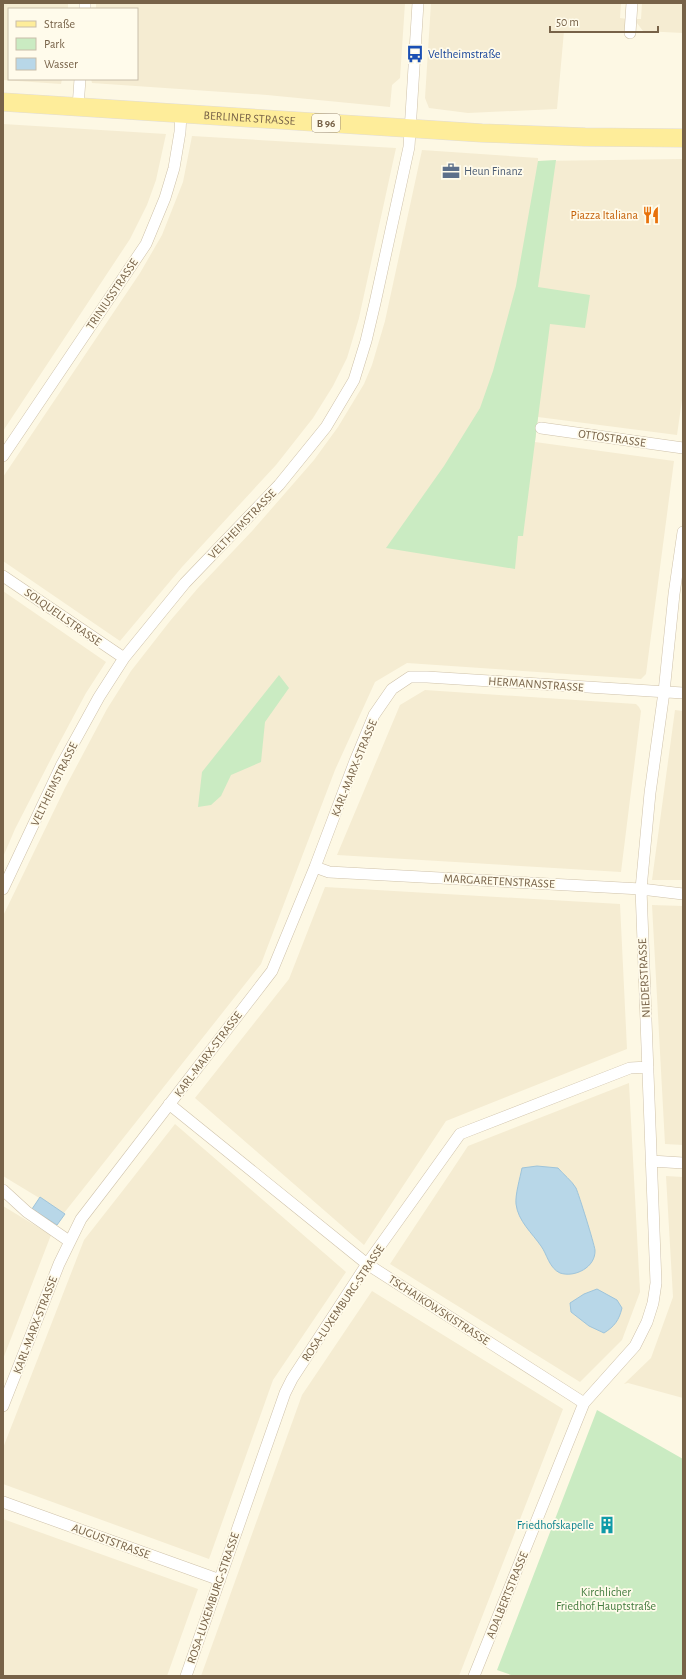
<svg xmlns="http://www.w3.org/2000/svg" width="686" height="1679" font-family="'Alegreya Sans',sans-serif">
	<rect width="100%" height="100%" fill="#fdf8e4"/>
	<path fill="#f5ecd2" d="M3,3H68V9H9V79H62L61,84L3,80Z
		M96,3H405L400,78L392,85L390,107L267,95L92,83L91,79H137V9H96Z
		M431,3H621L620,18L627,19L636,32L564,31L557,109L468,113L429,108L425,98Z
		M642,3H683V33L643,31L634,19H641Z
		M3,124L166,134L156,180L147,205L130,239L3,431Z
		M192,136L396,148L359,318L347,358L333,386L313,418L276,465L182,567L120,641L3,561V477L140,273L162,235L183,182Z
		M422,150L538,158V161L683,159V393L677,435L538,417L535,442L674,461L646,674L641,679L407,663L375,682L335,770L261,964L64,1213L3,1176V916L65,788L107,709L131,671L170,621L198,588L253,530L314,460L338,427L364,384L372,365L385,321Z
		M3,591L106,662L86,693L55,751L15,829L3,857Z
		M425,690L636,704L639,707L641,711L621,872L337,855L400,705Z
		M675,710L683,711V880H652Z
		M325,887L620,904L627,1049L446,1121L364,1245L195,1098L289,979Z
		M652,905L683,906V1145L665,1144Z
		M629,1083L640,1292L622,1340L580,1382L390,1264L468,1146Z
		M175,1124L346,1272L273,1380L209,1559L3,1484V1448L84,1240Z
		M666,1176L683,1177V1398L628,1383L624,1384L651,1358L673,1297Z
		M3,1206L51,1235L3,1359Z
		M372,1291L563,1409L459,1676H201L302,1395Z
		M3,1519L198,1589L167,1676H3Z"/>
	<path fill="#caebc2" d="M556,160L538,287L590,295L585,328L550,324L523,536H518L515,569L386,548L444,466L480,408L493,371L516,286L538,161Z
		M279,675L289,688L265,722L261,762L231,775L221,796L211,805L198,807L202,772Z
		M597,1410L683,1459V1676H514L497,1670Z"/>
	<path fill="#b8d7e8" stroke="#9ec4da" d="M537,1166L558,1168C563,1174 572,1181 576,1188C579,1195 594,1243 595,1250C596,1267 575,1278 560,1273C549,1268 547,1254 541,1246C532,1233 518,1221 516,1204C515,1195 520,1178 522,1168Z
		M40,1197L65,1214L57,1225L32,1209Z
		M597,1289L617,1300L622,1308C619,1320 615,1326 604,1333L589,1326L571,1312L570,1303L584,1294Z"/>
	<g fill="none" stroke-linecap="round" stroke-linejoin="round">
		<g stroke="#cfc2aa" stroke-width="12">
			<path id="minor" d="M85,9V3
				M630,33L632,3
				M78,107L80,79
				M541,428L683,448
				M3,456L146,244L165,198L174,168L180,132L181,114
				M3,576L124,658
				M315,867L329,872L641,889L683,894
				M3,889L61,766L99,697L124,658L185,583L279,485L326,427L354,380L366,341L375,303L409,147L418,3
				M169,1104L367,1264L584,1403
				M651,1161L683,1163
				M3,1190L27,1212L69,1241
				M3,1406L59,1264L81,1219L272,971L315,867L355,761L374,715L392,689L410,677H427L683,693
				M3,1502L220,1580
				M186,1676L285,1393L292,1379L367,1264L460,1134L630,1068L648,1067
				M474,1676L584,1403L635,1346L647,1322L653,1303L656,1283L641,889L650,793L664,692L674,594L683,532"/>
		</g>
		<g stroke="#e1dcd7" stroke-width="19">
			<g id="primary">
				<path id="s1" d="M3,102L482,133L585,137L683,138"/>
			</g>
		</g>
		<use href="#minor" stroke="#fff" stroke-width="11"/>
		<use href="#primary" stroke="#feed9a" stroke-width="18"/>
	</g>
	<defs>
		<g id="bus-bare" transform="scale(1.38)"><path d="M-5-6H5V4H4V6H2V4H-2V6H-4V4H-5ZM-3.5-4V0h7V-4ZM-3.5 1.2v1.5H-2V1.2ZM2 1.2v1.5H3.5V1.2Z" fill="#1a4fb4" stroke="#fffbeb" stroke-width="2.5" paint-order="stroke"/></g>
		<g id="office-bare" transform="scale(1.38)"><path d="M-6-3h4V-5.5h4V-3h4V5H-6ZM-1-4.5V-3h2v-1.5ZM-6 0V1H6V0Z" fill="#5c6f8a" stroke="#fffbeb" stroke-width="2.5" paint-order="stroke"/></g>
		<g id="restaurant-bare" transform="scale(1.38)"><path d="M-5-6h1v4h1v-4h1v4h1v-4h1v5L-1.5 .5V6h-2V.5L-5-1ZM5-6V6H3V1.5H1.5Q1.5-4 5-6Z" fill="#e8710a" stroke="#fffbeb" stroke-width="2.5" paint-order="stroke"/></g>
		<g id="building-bare" transform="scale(1.38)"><path d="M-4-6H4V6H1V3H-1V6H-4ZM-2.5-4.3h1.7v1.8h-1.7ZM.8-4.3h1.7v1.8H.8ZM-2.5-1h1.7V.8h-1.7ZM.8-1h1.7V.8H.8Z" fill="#0f9aa8" stroke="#fffbeb" stroke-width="2.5" paint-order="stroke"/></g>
	</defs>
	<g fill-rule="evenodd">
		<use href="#bus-bare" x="415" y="54"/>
		<use href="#office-bare" x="451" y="171"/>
		<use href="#restaurant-bare" x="651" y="215"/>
		<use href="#building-bare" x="607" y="1525"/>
	</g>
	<g text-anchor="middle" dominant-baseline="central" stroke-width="3.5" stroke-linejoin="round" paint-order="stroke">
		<rect fill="#fffbeb" stroke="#a09079" stroke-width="1" x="312" y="114" width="28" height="18" rx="3"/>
		<g font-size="11" font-weight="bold" fill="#776248">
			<text x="326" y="123">B 96</text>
		</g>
		<g font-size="12" fill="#164399" stroke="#fffbeb" text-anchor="start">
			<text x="428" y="54">Veltheimstraße</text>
		</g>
		<g font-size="12" fill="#776248" stroke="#fffbeb">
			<text stroke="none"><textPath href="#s1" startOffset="247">BERLINER STRASSE</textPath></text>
			<text transform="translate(112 294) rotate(-56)">TRINIUSSTRASSE</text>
			<text transform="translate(612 438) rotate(8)">OTTOSTRASSE</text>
			<text transform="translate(242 524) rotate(-46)">VELTHEIMSTRASSE</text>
			<text transform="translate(63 617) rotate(35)">SOLQUELLSTRASSE</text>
			<text transform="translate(536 684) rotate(4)">HERMANNSTRASSE</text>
			<text transform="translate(354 768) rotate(-68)">KARL-MARX-STRASSE</text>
			<text transform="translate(54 784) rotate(-64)">VELTHEIMSTRASSE</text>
			<text transform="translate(499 881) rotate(3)">MARGARETENSTRASSE</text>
			<text transform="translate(644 978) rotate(-93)">NIEDERSTRASSE</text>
			<text transform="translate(208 1054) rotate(-53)">KARL-MARX-STRASSE</text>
			<text transform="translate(343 1303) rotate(-56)">ROSA-LUXEMBURG-STRASSE</text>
			<text transform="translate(439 1310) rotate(33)">TSCHAIKOWSKISTRASSE</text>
			<text transform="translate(35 1325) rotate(-69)">KARL-MARX-STRASSE</text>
			<text transform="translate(111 1541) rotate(20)">AUGUSTSTRASSE</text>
			<text transform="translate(507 1595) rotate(-68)">ADALBERTSTRASSE</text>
			<text transform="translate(213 1598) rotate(-71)">ROSA-LUXEMBURG-STRASSE</text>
		</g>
		<g font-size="12" fill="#4e5e75" stroke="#fffbeb" text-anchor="start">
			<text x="464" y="171">Heun Finanz</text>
		</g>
		<g font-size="12" fill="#c56008" stroke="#fffbeb" text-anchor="end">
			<text x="638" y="215">Piazza Italiana</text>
		</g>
		<g font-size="12" fill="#0d838f" stroke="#fffbeb" text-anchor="end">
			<text x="594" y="1525">Friedhofskapelle</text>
		</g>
		<g font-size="12" fill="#457d40" stroke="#fffbeb">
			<text x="606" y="1592">Kirchlicher<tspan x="606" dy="14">Friedhof Hauptstraße</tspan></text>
		</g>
	</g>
	<rect width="686" height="1679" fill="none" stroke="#776248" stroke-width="8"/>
	<rect x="8" y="8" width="130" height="72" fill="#fffbeb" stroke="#c9beaa"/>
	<rect x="16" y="21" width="20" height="6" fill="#feed9a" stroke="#c9beaa"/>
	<text x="44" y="28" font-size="12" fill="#776248">Straße</text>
	<rect x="16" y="38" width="20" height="12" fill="#caebc2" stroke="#c9beaa"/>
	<text x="44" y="48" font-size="12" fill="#776248">Park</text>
	<rect x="16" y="58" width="20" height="12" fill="#b8d7e8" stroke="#c9beaa"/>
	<text x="44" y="68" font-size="12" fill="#776248">Wasser</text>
	<path d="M550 26v6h108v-6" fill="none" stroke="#776248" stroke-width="2"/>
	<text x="556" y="26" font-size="12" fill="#776248" stroke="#fffbeb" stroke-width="3" paint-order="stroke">50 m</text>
</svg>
